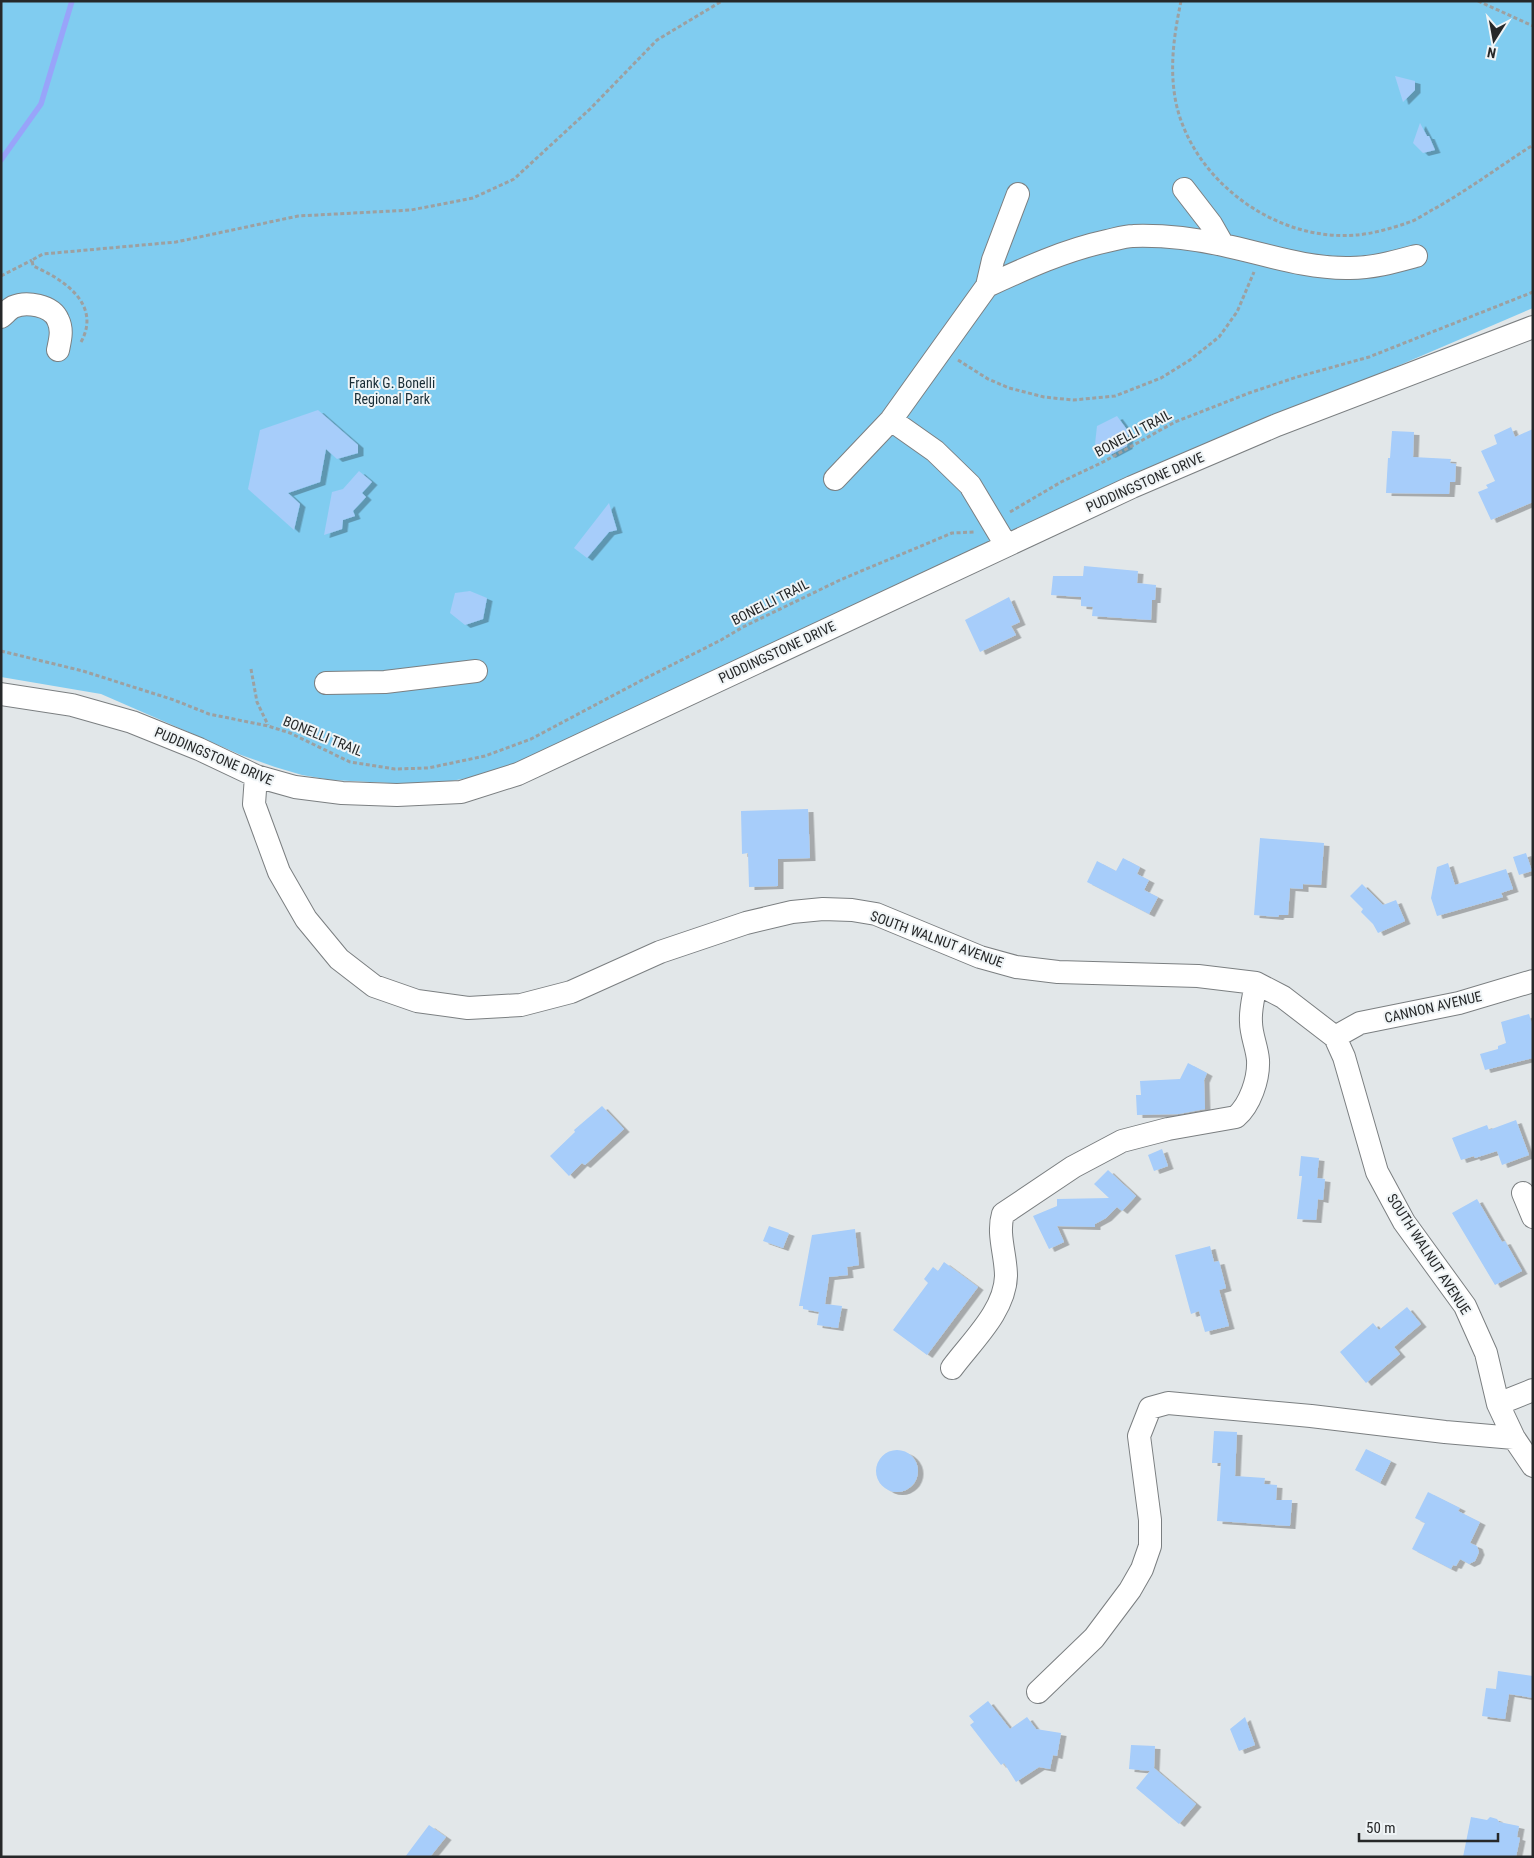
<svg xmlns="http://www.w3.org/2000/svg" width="1534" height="1858" font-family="'Roboto Condensed',sans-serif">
	<defs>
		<filter id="shadow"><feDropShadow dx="5.5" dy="3" stdDeviation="0" flood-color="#0004"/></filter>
	</defs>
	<rect width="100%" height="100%" fill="#e2e7e9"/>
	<path fill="#80ccf0" d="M1,1H1533V308L1025,526L516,763L478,776L446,782L409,784L331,780L302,775L275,767L241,755L101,694L1,677Z"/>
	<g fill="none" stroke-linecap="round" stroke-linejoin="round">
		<path stroke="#98a4fa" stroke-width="5.5" d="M1,160L41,104L72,1"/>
	</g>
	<path fill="#a7cdfa" filter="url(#shadow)" d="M1395,76L1415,81V90L1403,102Z
		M1420,123L1427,136H1429L1435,150L1423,153L1413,143Z
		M318,410L358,445V453L337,459L326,449L320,482L288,493L300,504L294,530L248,489L260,430Z
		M1117,416L1128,431L1127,446L1110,455L1095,444L1097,426Z
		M1511,427L1515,437L1533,429V502L1491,520L1478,492L1488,488L1486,485L1495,481L1481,451L1497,444L1494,435Z
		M1392,431L1414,432L1413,457L1451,459L1450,463L1456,464L1455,482H1450L1449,494L1386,493L1388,458H1390Z
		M359,471L372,482L362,493L366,497L353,511L355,516L343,520L342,529L324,535L332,492L343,489Z
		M609,503L617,530L609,532L587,558L574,548Z
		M1084,566L1138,571L1137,583L1156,585L1155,600H1152L1151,620L1092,616L1093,607L1081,606V597L1051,595L1053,576H1083Z
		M470,591L487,598L483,619L465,625L450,613L455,593Z
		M1009,597L1020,622L1011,626L1016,635L980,652L965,620Z
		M808,809L810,858L778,859V886L749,887L748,853L742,854L741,811Z
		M1260,838L1324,843L1321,885L1303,884V889L1290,888L1288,915H1279L1278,917L1254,915Z
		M1526,853L1532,871L1519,875L1513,857Z
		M1123,858L1140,867L1137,874L1149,880L1144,890L1158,897L1149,914L1087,882L1097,861L1116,871Z
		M1448,863L1455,885L1506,869L1513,889L1501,893L1503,897L1437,916L1431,898L1437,867Z
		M1362,884L1383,905L1396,900L1405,921L1378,933L1373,924L1361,912L1363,909L1350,896Z
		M1529,1014L1533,1027V1058L1485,1070L1480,1054L1498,1049V1046L1506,1043L1501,1022Z
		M1188,1063L1207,1073L1204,1080L1205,1109L1179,1114L1137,1115L1136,1095H1141L1140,1081L1180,1079Z
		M602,1106L624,1129L585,1165L582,1163L569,1176L550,1156L575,1132L574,1130Z
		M1516,1120L1529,1155L1502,1165L1497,1151L1475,1158L1474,1156L1461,1160L1452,1138L1487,1125L1489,1130Z
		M1162,1149L1168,1166L1154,1171L1148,1155Z
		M1301,1156L1319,1158L1317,1178L1325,1179L1323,1200L1318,1199L1316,1220L1297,1219L1302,1176H1299Z
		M1108,1170L1136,1196L1122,1211L1117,1207L1106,1218L1095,1224V1227L1057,1226L1064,1242L1049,1249L1033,1216L1057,1206V1199L1109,1198L1094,1184Z
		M1477,1199L1502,1242L1505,1241L1522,1271L1495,1285L1452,1213Z
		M769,1226L789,1233L783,1248L763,1241Z
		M855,1229L859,1265L847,1267L848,1275L829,1277L825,1304L842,1306L838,1328L817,1325L819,1312L803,1309V1306H799L812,1235Z
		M1210,1246L1214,1262L1219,1261L1226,1288L1219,1290L1229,1326L1205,1332L1199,1311L1191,1314L1175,1255Z
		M944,1262L978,1287L927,1355L893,1330L928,1283L924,1279L933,1267L938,1271Z
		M1407,1307L1421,1324L1394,1347L1400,1354L1366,1383L1340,1352L1373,1323L1379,1330Z
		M1214,1431L1237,1432L1235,1476L1265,1478L1264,1484L1277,1485L1276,1500H1292L1290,1526L1217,1521L1221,1463H1212Z
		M1366,1449L1391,1461L1380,1483L1355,1470Z
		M876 1471a21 21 0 1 1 42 0a21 21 0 1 1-42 0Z
		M1428,1492L1460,1508L1458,1511L1480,1522L1470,1543L1477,1546L1479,1552L1475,1561L1469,1564L1460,1559L1456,1566L1453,1565L1451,1569L1412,1549L1425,1523L1415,1518Z
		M1498,1671L1533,1676V1698L1509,1694L1505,1719L1482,1716L1486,1688L1496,1689Z
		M988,1701L1010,1729L1027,1717L1036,1729L1061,1733L1057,1756L1053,1755L1050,1769L1039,1767L1016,1782L1004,1763L1001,1765L970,1725L974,1722L969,1716Z
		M1245,1717L1255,1745L1239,1751L1230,1729Z
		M1131,1745L1155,1746L1154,1768L1196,1804L1179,1824L1136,1788L1150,1771L1129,1769Z
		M1471,1817L1487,1820L1490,1817L1497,1819L1499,1822L1519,1826L1517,1837L1520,1838L1516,1857H1463Z
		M429,1825L446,1837L430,1857H405Z"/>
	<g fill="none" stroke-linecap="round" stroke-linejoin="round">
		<g stroke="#7b7f81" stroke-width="24">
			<path id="minor" d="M1184,189L1211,224L1223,245
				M987,286C1026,268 1065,250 1107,241C1116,239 1125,236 1133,236C1163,235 1195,239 1223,245C1265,254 1307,269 1350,268C1373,268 1394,262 1416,256
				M1,317C5,314 9,309 13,307C26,301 52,305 58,320C63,330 60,340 58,350
				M891,420L935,451L970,485L1006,545
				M835,479L891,420L987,286L993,260L1018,194
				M326,683L385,682L476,671
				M1,694L72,705L132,722L199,749L256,776L295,787L342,793L397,795L461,792L518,774L1132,487L1277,425L1533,327
				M256,776L254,804L279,872L306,919L339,959L374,986L417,1001L468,1008L521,1005L571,992L660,952L746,923L792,912L823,909L852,910L876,914L980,957L1016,967L1058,972L1198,976L1256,983L1283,997L1335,1037L1344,1057L1377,1172L1404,1222L1465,1306L1486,1353L1498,1404L1514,1438L1533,1466
				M1335,1037L1360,1023L1459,1003L1533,981
				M1523,1193L1533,1217
				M952,1368C972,1341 1005,1311 1006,1276C1006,1255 997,1234 1003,1214L1073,1167L1122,1141L1168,1129L1236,1117C1250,1105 1259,1079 1258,1060C1257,1047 1251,1035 1251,1022C1250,1009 1254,996 1256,983
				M1498,1404L1533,1390
				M1038,1692L1094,1638L1130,1590L1142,1569L1150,1546V1520L1139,1436L1150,1408L1168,1403L1311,1416L1445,1432L1514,1438"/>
		</g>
		<path stroke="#9ca0a1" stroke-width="3" stroke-dasharray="4 2.5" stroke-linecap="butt" d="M1181,1C1174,35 1169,68 1176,103C1193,181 1276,242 1356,235C1371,234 1393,228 1407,223C1417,220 1426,213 1434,209C1468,190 1500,166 1533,145
			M1478,1L1533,26
			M1,276L32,260
			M81,342C102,304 63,279 33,266L32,260L43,254L176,242L298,216L411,210L473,198L514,179L590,109L657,40L722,1
			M958,360L988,379L1009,388L1044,397L1073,400L1115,396L1161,378L1190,360L1219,337L1237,312L1254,272
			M1010,512L1061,482L1103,462L1175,422L1249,393L1297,377L1369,357L1533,292
			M1,651L83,671L174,700L209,714L268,726L290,733L350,762L395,769L428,768L485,756L531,739L646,678L721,640L743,627L840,580L952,533L975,532
			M251,669L257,702L268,725"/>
		<use href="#minor" stroke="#fff" stroke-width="22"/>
	</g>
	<g text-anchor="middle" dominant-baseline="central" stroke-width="4" stroke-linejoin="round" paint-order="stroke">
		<g font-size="14" fill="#192d36" stroke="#eff4f6">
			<text x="392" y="383">Frank G. Bonelli<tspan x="392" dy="16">Regional Park</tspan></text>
		</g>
		<g font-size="14" fill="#262829" stroke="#eff4f6">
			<text transform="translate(1133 433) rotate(-28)">BONELLI TRAIL</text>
			<text transform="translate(1145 482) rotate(-24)">PUDDINGSTONE DRIVE</text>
			<text transform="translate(770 602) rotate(-27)">BONELLI TRAIL</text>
			<text transform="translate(777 652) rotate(-25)">PUDDINGSTONE DRIVE</text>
			<text transform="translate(323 736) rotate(22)">BONELLI TRAIL</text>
			<text transform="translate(214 756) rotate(23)">PUDDINGSTONE DRIVE</text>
			<text transform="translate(937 939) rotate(20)">SOUTH WALNUT AVENUE</text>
			<text transform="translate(1433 1007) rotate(-13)">CANNON AVENUE</text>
			<text transform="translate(1429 1254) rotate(57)">SOUTH WALNUT AVENUE</text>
		</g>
	</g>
	<rect width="1534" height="1858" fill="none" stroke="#262829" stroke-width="5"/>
	<g transform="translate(1494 40) rotate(191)" stroke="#eff4f6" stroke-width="4" paint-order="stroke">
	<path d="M0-4L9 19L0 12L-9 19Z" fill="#262829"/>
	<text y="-8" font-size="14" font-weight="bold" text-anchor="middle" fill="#262829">N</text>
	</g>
	<path d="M1359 1833v8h139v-8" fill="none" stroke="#262829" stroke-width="2.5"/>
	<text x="1366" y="1833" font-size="15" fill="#262829" stroke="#eff4f6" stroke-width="4" paint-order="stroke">50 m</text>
</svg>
